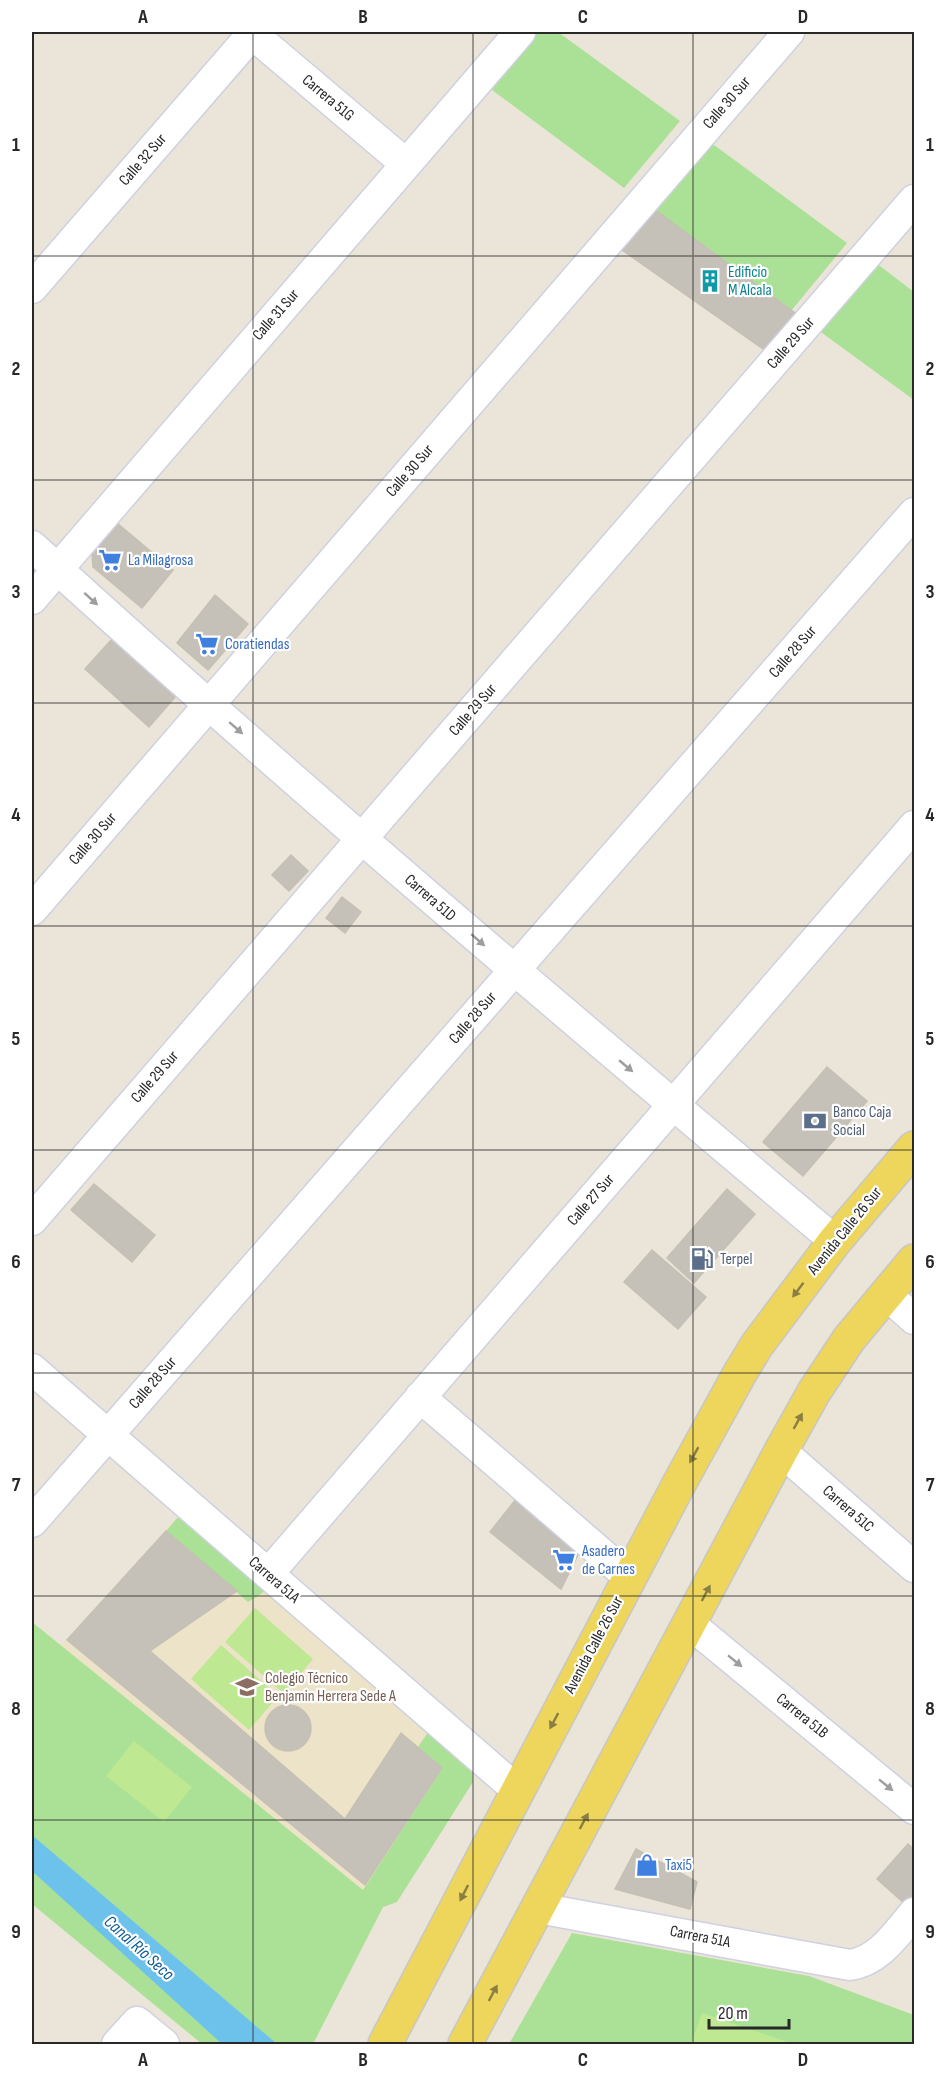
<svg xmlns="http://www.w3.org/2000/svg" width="946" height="2076" font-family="'Sofia Sans Condensed',sans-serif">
	<rect width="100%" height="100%" fill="#eae4d9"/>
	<path fill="#ece3c8" d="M179,1516L472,1762L473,1782L397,1902L384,1907L60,1647Z"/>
	<path fill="#abe196" d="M535,32H558L680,121L624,188L488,87Z
		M710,142L847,243L791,311L653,209Z
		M876,263L914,292V400L818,330Z
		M179,1516L267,1590L248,1602L166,1531Z
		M32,1622L363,1890L442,1769L418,1747L431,1728L472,1762L473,1782L397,1902L383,1907L313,2044H202L32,1904Z
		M572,1933L809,1976L914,2015V2044H509Z"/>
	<path fill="#bee891" d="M255,1608L313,1659L284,1694L225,1642Z
		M221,1645L278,1696L249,1730L191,1679Z
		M134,1741L192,1787L164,1822L106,1776Z
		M702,2013L794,2044H691Z"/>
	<path fill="#6dc2ec" d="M32,1835L277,2044H222L32,1871Z"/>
	<path fill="#c5c1b9" stroke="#c5c0b3" stroke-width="1.5" d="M650,206L802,318L769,353L615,245Z
		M117,523L173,570L142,608L93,567L92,553Z
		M215,595L248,624L208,670L177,643Z
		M112,639L176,696L149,727L85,669Z
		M291,855L308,871L289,891L272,875Z
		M342,897L361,912L345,933L326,918Z
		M827,1067L867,1101L803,1176L763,1142Z
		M94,1184L155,1235L132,1262L71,1210Z
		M727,1189L755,1214L694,1283L667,1258Z
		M652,1250L706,1297L678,1329L624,1282Z
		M516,1499L578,1555L561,1589L490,1532Z
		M166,1531L237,1591L150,1651L345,1819L401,1733L442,1768L365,1885L67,1640Z
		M265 1728a23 23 0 1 1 46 0a23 23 0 1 1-46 0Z
		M908,1844L914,1849V1894L905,1904L877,1879Z
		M636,1849L697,1882L690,1909L615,1889Z"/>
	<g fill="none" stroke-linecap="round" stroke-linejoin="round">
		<g stroke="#cfd1e1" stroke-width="33">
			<path id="minor" d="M250,32L406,164
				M32,288L254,32
				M32,546C293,784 564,1013 835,1241
				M32,599L520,32
				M32,910L789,32
				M32,1220L914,200
				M886,1294L914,1319
				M32,1369L517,1790
				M420,1397L630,1578
				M781,1451L914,1567
				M32,1522L914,513
				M268,1574L914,826
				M690,1624L914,1809
				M538,1908L850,1965C879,1961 896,1934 914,1913
				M117,2044L137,2022L164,2044"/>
		</g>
		<g stroke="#c7c7c7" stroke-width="36">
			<path id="primary" d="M385,2044L680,1482L740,1373L757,1345L835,1241L914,1148
				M465,2044L781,1451L814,1392L849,1339L914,1261"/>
		</g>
		<use href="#minor" stroke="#fff" stroke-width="30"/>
		<use href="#primary" stroke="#eed55b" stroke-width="33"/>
	</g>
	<defs><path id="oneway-solid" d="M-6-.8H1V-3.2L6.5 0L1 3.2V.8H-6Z" transform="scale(1.5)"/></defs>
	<g fill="#9e9e9e">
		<use href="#oneway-solid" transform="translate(91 599) rotate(42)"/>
		<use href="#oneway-solid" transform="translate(236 728) rotate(41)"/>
		<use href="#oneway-solid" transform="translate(478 940) rotate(41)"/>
		<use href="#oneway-solid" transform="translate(626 1066) rotate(40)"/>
		<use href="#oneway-solid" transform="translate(735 1661) rotate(39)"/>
		<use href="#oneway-solid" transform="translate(886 1785) rotate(39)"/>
	</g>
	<g fill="#8b7e42">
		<use href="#oneway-solid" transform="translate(798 1290) rotate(127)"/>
		<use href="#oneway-solid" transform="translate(798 1421) rotate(-61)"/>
		<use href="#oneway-solid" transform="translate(694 1455) rotate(119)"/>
		<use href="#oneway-solid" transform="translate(706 1593) rotate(-62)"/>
		<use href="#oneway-solid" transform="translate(554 1721) rotate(118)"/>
		<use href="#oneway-solid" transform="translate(584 1821) rotate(-62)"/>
		<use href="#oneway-solid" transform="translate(464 1893) rotate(117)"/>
		<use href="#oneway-solid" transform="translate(493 1993) rotate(-62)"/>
	</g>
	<path fill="none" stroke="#282828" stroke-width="1.5" stroke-opacity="0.55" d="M253,32V2044M473,32V2044M693,32V2044M32,256H914M32,480H914M32,703H914M32,926H914M32,1150H914M32,1373H914M32,1596H914M32,1820H914"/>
	<defs>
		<g id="building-bare" transform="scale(1.8)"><path d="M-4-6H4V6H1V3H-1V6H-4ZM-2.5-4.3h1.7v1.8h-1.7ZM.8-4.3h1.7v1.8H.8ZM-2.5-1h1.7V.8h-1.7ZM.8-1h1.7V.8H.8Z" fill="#0f9aa8" stroke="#fff" stroke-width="2.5" paint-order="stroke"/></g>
		<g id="supermarket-bare" transform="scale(1.8)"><path d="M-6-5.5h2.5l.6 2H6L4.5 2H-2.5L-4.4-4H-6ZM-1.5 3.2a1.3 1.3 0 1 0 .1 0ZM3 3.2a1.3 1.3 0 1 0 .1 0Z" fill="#3f7fe0" stroke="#fff" stroke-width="2.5" paint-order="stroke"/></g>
		<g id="bank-bare" transform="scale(1.8)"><path d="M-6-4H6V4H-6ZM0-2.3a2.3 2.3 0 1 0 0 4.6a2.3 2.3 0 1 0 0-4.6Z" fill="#5c6f8a" stroke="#fff" stroke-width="2.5" paint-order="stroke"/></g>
		<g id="fuel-bare" transform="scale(1.8)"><path d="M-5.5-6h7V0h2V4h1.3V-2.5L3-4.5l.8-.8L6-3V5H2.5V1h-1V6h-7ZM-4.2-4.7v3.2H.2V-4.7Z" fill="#5c6f8a" stroke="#fff" stroke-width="2.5" paint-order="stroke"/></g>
		<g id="school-bare" transform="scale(1.8)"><path d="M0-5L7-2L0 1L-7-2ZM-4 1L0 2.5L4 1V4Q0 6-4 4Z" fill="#8d6e63" stroke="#fff" stroke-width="2.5" paint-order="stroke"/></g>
		<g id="shop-bare" transform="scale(1.8)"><path d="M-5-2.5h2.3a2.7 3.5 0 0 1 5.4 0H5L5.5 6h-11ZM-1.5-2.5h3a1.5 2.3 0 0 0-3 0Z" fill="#3f7fe0" stroke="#fff" stroke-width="2.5" paint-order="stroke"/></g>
	</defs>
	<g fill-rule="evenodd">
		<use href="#building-bare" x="710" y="281"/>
		<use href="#supermarket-bare" x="110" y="560"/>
		<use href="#supermarket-bare" x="207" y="644"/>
		<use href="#bank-bare" x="815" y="1121"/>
		<use href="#fuel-bare" x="702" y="1259"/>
		<use href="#supermarket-bare" x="564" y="1560"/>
		<use href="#school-bare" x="247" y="1687"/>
		<use href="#shop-bare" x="647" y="1865"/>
	</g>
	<g text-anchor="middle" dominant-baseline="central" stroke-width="4.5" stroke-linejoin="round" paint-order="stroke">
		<g font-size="16" fill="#282828" stroke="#fff">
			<text transform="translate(328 98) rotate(40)">Carrera 51G</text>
			<text transform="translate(727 103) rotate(-49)">Calle 30 Sur</text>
			<text transform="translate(143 160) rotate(-49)">Calle 32 Sur</text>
			<text transform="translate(276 315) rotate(-49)">Calle 31 Sur</text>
			<text transform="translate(791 343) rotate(-49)">Calle 29 Sur</text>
			<text transform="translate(410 471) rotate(-49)">Calle 30 Sur</text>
			<text transform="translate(793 652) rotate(-49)">Calle 28 Sur</text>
			<text transform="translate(473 710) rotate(-49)">Calle 29 Sur</text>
			<text transform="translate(93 839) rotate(-49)">Calle 30 Sur</text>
			<text transform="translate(430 898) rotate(41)">Carrera 51D</text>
			<text transform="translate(473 1018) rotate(-49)">Calle 28 Sur</text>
			<text transform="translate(155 1077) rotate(-49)">Calle 29 Sur</text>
			<text transform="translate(591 1200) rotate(-49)">Calle 27 Sur</text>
			<text transform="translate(845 1231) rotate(-51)">Avenida Calle 26 Sur</text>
			<text transform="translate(153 1383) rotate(-49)">Calle 28 Sur</text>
			<text transform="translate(848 1509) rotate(41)">Carrera 51C</text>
			<text transform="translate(274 1580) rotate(41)">Carrera 51A</text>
			<text transform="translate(594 1645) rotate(-62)">Avenida Calle 26 Sur</text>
			<text transform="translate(802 1716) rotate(39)">Carrera 51B</text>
			<text transform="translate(700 1937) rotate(11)">Carrera 51A</text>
		</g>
		<g font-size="16" fill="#0d838f" stroke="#fff" text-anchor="start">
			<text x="728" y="272">Edificio<tspan x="728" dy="18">M Alcala</tspan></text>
		</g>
		<g font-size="16" fill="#366cbe" stroke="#fff" text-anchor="start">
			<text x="128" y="560">La Milagrosa</text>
			<text x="225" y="644">Coratiendas</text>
			<text x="582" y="1551">Asadero<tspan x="582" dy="18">de Carnes</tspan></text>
			<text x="665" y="1865">Taxi5</text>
		</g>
		<g font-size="16" fill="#4e5e75" stroke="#fff" text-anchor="start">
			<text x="833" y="1112">Banco Caja<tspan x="833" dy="18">Social</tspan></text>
			<text x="720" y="1259">Terpel</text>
		</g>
		<g font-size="16" fill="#785e54" stroke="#fff" text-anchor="start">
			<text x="265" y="1678">Colegio Técnico<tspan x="265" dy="18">Benjamin Herrera Sede A</tspan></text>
		</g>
		<g font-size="18" font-style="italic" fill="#0f5e95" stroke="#fff">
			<text transform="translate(139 1948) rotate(42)">Canal Río Seco</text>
		</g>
	</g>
	<rect width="946" height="2076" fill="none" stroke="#ffffff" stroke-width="66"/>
	<path d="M709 2019v9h80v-9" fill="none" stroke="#282828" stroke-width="3"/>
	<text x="718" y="2019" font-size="18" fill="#282828" stroke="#ffffff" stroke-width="4.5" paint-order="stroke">20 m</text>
	<rect x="33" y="33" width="880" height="2010" fill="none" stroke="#282828" stroke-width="2"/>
	<g font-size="20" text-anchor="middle" font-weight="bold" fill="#282828">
		<text x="143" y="23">A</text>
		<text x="363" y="23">B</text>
		<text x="583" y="23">C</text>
		<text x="803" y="23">D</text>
		<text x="16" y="151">1</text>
		<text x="930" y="151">1</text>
		<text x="16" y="375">2</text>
		<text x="930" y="375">2</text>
		<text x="16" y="598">3</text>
		<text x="930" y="598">3</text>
		<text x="16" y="821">4</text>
		<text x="930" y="821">4</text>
		<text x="16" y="1045">5</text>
		<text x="930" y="1045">5</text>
		<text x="16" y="1268">6</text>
		<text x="930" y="1268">6</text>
		<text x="16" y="1491">7</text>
		<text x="930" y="1491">7</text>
		<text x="16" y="1715">8</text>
		<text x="930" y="1715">8</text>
		<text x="16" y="1938">9</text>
		<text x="930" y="1938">9</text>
		<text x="143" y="2066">A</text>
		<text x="363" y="2066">B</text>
		<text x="583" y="2066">C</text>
		<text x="803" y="2066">D</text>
	</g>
</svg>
